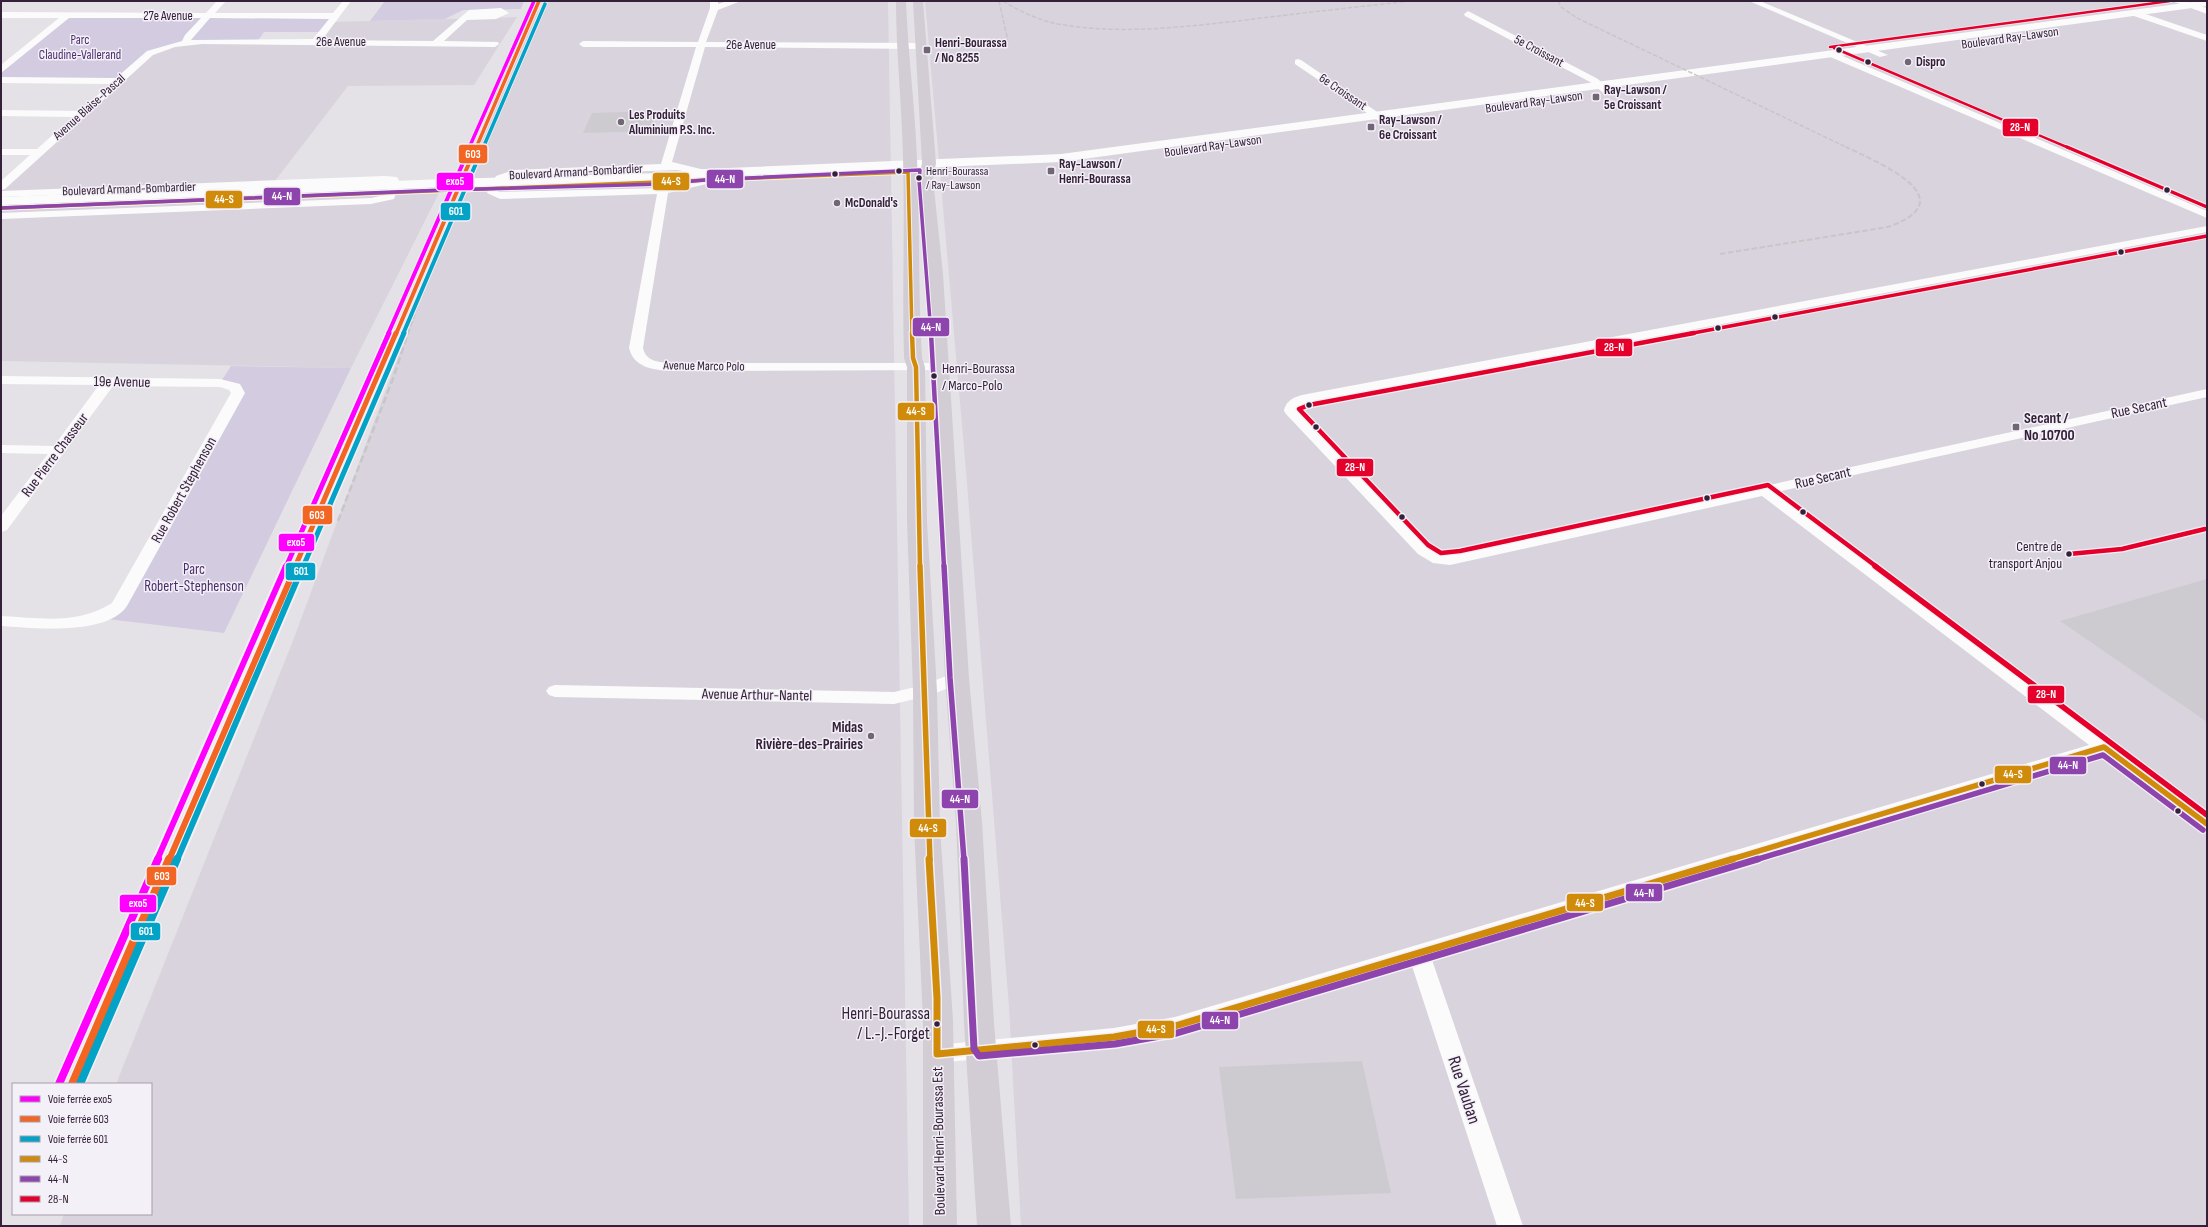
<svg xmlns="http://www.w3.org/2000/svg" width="2208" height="1227" font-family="'Sofia Sans Condensed',sans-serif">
	<rect width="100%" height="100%" fill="#e5e2e7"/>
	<path fill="#d9d3dd" d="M550,1H888L909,1226H60L64,1214H151V1084H116L294,638L501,79L526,21Z
		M925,1H2207V1226H1021L1009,1007L966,471Z
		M517,17L474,85L348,86L268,190L444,183L351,368L1,361V183L150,53L186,43L316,42L332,22Z"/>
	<path fill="#d3cbe0" d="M385,1H524L521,9L463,10L445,19L370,21Z
		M67,15L335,16L325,32H264L257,42L216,41L159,49L118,81L1,80V70Z
		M231,366L351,368L224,633L99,618L110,612L238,393L220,383Z"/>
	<path fill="#cecbd0" d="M657,111L650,131L583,133L592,113Z
		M2207,579V722L2060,621Z
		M1362,1061L1391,1193L1236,1199L1219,1067Z"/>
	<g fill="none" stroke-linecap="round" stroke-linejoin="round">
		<path fill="#fbfbfb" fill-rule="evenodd" d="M217,1H226L215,13H333L343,1H351L322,40L433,41L469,10L501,8L509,13L496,19L467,20L444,41L498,42L499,44L495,47L202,44L175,47L153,55L5,189L1,190V181L30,155H1V149H37L73,117L1,116V110L80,111L110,84L1,83V77L116,78L147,51L182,41L185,35L201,18H69L1,73V65L59,18H1V12L206,13ZM210,18L329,19L313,39L191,40Z
			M710,1H718V4L728,1H741L718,10L706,42L919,43L923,46L919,49L705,47L672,162L709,171L710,173L709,175L677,170L515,176L504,180L498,192L663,188L711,177L715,178L716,180L715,182L668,193L643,348C646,362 659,362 671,363H939L944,364L946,367L944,370L671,371C654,370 634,368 629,348L657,194L500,199L487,193L496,176L514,170L661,164L696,47H583L579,44L583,41L698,42L710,8Z
			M1749,1H1760L1888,55L1880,57Z
			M2172,1H2184L2207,8V14Z
			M1468,11L1598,79L1612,92L1610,94H1604L1592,83L1465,16L1464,14Z
			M2131,11H2137L2207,35V41L2131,15Z
			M1831,51L2207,211V218L1828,56L1826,54Z
			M1298,59L1301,60L1392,122L1387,125L1383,124L1295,64V60Z
			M384,176L397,177L400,182L394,199L371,204L1,219V213L371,198L385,195L390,182L1,197V191Z
			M2207,226V232L1310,402L1303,404L1298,410L1430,548L1442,555H1450L2207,389V397L1777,492L2207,814V831L2200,829L2102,754L1431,957L1523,1226H1497L1411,963L1175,1035L1114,1046L937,1063L929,1061L925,1054L929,1047L937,1045L1114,1028L1175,1017L2089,745L1762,496L1450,565L1433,563L1418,554L1286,414L1284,411C1286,399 1297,396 1307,394Z
			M1,376L220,379L240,384L245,393L127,606C107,636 33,628 1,626V616C41,618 77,625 112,603L231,393L229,390L220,387L113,386L7,530L1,532V516L48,454L1,453V445L54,446L99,385L1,384Z
			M957,672L963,674L966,678L963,682L931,695L894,704L555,697L549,695L546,691L549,687L555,685L894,692L920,686Z"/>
		<path fill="#fbfbfb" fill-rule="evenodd" d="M2199,1H2207V6L1061,162L705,177L662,181L444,187L1,205V197L444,179L662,173L705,169L1061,154Z"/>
		<path fill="#d2cdd4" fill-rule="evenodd" d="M896,1H906C908,54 915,106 917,158C920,225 918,291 922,358L925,367L927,521L937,691L940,827L953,1020L957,1226H923V1020L914,827L913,691L907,521V367L904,358C902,291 905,225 903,158C902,106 896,54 896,1Z
			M913,1H923L936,163L933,179L943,274L969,678L982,822L994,1023L1011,1226H977L964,1023L956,822L945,678L927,274L919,179L922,163Z"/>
		<path stroke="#c8c6c9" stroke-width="1.5" stroke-dasharray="4.5 2" stroke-linecap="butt" d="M999,1L1008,41
			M1003,1C1021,12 1038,20 1058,24C1120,35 1184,27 1246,20C1301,13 1356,7 1411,1
			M1558,1L1561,7L1577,18L1848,148
			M484,148L500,111"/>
		<path stroke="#c8c6c9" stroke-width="2" stroke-dasharray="5.5 2.5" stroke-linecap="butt" d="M1720,254L1888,227C1967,199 1879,163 1846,147
			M408,334L421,295L484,147"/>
		<path stroke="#c8c6c9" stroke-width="2.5" stroke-dasharray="7 3.5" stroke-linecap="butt" d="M338,521L394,376L408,333"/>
		<g stroke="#f4f0f7" stroke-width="5.5">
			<path id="bus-1-far3" d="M1,208L908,172L912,334"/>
		</g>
		<g stroke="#f4f0f7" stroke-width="7">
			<path id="bus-1-far2" d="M912,333L913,358L916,367L920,567"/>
		</g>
		<g stroke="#f4f0f7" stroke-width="8">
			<path id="bus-1-far1" d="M920,566L930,860
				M1729,860L2104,747L2207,824"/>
		</g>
		<g stroke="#f4f0f7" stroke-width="10">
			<path id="bus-1" d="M929,859L937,998V1054L1114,1037L1175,1026L1733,859"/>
		</g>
		<g stroke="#f4f0f7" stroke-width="5.5">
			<path id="bus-2-far3" d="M1,208L444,190L662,184L705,180L920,170L919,180L931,334"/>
		</g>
		<g stroke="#f4f0f7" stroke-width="7">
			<path id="bus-2-far2" d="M931,333L944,567"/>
		</g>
		<g stroke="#f4f0f7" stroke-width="8">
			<path id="bus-2-far1" d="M944,566L950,678L964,860
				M1755,860L2103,755L2203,830"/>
		</g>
		<g stroke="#f4f0f7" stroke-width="10">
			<path id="bus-2" d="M964,859L974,1049L979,1056L1115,1044L1177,1033L1758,859"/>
		</g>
		<g stroke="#f4f0f7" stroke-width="4">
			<path id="bus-3-far3" d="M1830,47L2170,1
				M1834,48L2069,148"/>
		</g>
		<g stroke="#f4f0f7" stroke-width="5.5">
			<path id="bus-3-far2" d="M2067,147L2207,207
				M1688,334L2207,236"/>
		</g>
		<g stroke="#f4f0f7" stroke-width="7">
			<path id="bus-3-far1" d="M1694,333L1309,405L1299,409L1428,545L1441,553L1460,551L1768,485L1877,567
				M2069,554L2122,549L2205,529"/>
		</g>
		<g stroke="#f4f0f7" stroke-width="8">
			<path id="bus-3" d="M1875,566L2207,815"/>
		</g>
		<use href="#bus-1-far3" stroke="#d08b0b" stroke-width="3.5"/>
		<use href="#bus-1-far2" stroke="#d08b0b" stroke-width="4.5"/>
		<use href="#bus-1-far1" stroke="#d08b0b" stroke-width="5.5"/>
		<use href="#bus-1" stroke="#d08b0b" stroke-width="7"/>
		<use href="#bus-2-far3" stroke="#8e44ad" stroke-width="3.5"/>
		<use href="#bus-2-far2" stroke="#8e44ad" stroke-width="4.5"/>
		<use href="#bus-2-far1" stroke="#8e44ad" stroke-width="5.5"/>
		<use href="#bus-2" stroke="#8e44ad" stroke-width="7"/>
		<use href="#bus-3-far3" stroke="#e4002b" stroke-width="2.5"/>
		<use href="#bus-3-far2" stroke="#e4002b" stroke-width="3.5"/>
		<use href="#bus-3-far1" stroke="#e4002b" stroke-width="4.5"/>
		<use href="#bus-3" stroke="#e4002b" stroke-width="5.5"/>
		<g stroke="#f4f0f7" stroke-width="5">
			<path id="rail-1-far4" d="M469,148L534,1"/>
		</g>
		<g stroke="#f4f0f7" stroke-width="6">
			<path id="rail-1-far3" d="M388,334L470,147"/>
		</g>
		<g stroke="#f4f0f7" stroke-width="8">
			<path id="rail-1-far2" d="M286,567L389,333"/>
		</g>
		<g stroke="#f4f0f7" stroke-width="10">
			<path id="rail-1-far1" d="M157,860L286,566"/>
		</g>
		<g stroke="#f4f0f7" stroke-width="11">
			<path id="rail-1" d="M59,1084L158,859"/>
		</g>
		<g stroke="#f4f0f7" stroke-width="5">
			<path id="rail-2-far4" d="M476,148L539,1"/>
		</g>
		<g stroke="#f4f0f7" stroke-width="6">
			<path id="rail-2-far3" d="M396,334L476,147"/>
		</g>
		<g stroke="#f4f0f7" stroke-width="8">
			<path id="rail-2-far2" d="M295,567L396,333"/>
		</g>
		<g stroke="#f4f0f7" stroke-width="10">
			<path id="rail-2-far1" d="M169,860L296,566"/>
		</g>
		<g stroke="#f4f0f7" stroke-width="11">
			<path id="rail-2" d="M72,1084L169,859"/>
		</g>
		<g stroke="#f4f0f7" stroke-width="5">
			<path id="rail-3-far4" d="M483,148L545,4"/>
		</g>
		<g stroke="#f4f0f7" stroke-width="6">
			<path id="rail-3-far3" d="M403,334L483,147"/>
		</g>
		<g stroke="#f4f0f7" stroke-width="8">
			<path id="rail-3-far2" d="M303,567L404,333"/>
		</g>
		<g stroke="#f4f0f7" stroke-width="10">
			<path id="rail-3-far1" d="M177,860L303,566"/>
		</g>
		<g stroke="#f4f0f7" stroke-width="11">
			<path id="rail-3" d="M80,1084L177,859"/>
		</g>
		<use href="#rail-1-far4" stroke="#f0f" stroke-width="3.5"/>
		<use href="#rail-1-far3" stroke="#f0f" stroke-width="4"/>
		<use href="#rail-1-far2" stroke="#f0f" stroke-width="5"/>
		<use href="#rail-1-far1" stroke="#f0f" stroke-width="6"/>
		<use href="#rail-1" stroke="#f0f" stroke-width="8"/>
		<use href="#rail-2-far4" stroke="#f26522" stroke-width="3.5"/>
		<use href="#rail-2-far3" stroke="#f26522" stroke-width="4"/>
		<use href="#rail-2-far2" stroke="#f26522" stroke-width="5"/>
		<use href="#rail-2-far1" stroke="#f26522" stroke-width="6"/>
		<use href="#rail-2" stroke="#f26522" stroke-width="8"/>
		<use href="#rail-3-far4" stroke="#03a2c7" stroke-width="3.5"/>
		<use href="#rail-3-far3" stroke="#03a2c7" stroke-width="4"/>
		<use href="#rail-3-far2" stroke="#03a2c7" stroke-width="5"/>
		<use href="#rail-3-far1" stroke="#03a2c7" stroke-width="6"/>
		<use href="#rail-3" stroke="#03a2c7" stroke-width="8"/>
	</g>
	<g fill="#726576" stroke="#f4f0f7" stroke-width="1.5">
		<rect x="923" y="46" width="8" height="8" rx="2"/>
		<circle cx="1908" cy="62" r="4"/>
		<rect x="1592" y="93" width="8" height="8" rx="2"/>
		<circle cx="621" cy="122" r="4"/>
		<rect x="1367" y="123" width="8" height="8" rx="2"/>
		<rect x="1047" y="167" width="8" height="8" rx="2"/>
		<circle cx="837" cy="203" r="4"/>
		<rect x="2012" y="423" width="8" height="8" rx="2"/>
		<circle cx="871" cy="736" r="4"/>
	</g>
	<g fill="#342139" stroke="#f4f0f7" stroke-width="1.5">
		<circle cx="1839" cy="50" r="3.5"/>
		<circle cx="1868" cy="62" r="3.5"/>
		<circle cx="899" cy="171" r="3.5"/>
		<circle cx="835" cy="174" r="3.5"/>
		<circle cx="919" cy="178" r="3.5"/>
		<circle cx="2167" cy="190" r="3.5"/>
		<circle cx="2121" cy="252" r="3.5"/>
		<circle cx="1775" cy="317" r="3.5"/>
		<circle cx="1718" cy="328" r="3.5"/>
		<circle cx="934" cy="376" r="3.5"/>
		<circle cx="1309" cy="405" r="3.5"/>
		<circle cx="1316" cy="427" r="3.5"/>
		<circle cx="1707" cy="498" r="3.5"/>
		<circle cx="1803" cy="512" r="3.5"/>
		<circle cx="1402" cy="517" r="3.5"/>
		<circle cx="2069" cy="554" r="3.5"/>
		<circle cx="1982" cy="784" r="3.5"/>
		<circle cx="2178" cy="811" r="3.5"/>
		<circle cx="937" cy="1024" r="3.5"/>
		<circle cx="1035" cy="1045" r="3.5"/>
	</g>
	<g text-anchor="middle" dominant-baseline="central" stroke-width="3" stroke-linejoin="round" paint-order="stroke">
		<g font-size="12" fill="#342139" stroke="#f4f0f7" text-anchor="start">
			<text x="926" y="171">Henri-Bourassa<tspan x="926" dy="14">/ Ray-Lawson</tspan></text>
		</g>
		<g font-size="13" fill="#342139" stroke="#f4f0f7">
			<text x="168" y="16">27e Avenue</text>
			<text transform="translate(2010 38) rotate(-8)">Boulevard Ray-Lawson</text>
			<text x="341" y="42">26e Avenue</text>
			<text x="751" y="45">26e Avenue</text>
			<text transform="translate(1539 51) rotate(28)">5e Croissant</text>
			<text transform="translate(1343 92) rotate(34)">6e Croissant</text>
			<text transform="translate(1534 102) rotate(-8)">Boulevard Ray-Lawson</text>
			<text transform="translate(89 107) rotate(-42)">Avenue Blaise-Pascal</text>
			<text transform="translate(1213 146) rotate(-8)">Boulevard Ray-Lawson</text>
			<text transform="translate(576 172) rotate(-3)">Boulevard Armand-Bombardier</text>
			<text transform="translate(129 189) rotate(-2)">Boulevard Armand-Bombardier</text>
			<text transform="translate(704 366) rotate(1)">Avenue Marco Polo</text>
		</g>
		<g font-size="13" fill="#4a2d6e" stroke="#f4f0f7">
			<text x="80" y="40">Parc<tspan x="80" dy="15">Claudine-Vallerand</tspan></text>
		</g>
		<g font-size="13" font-weight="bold" fill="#342139" stroke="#f4f0f7" text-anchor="start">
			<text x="935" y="43">Henri-Bourassa<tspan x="935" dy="15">/ No 8255</tspan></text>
			<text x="1916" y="62">Dispro</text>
			<text x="1604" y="90">Ray-Lawson /<tspan x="1604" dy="15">5e Croissant</tspan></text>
			<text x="629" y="115">Les Produits<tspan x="629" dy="15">Aluminium P.S. Inc.</tspan></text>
			<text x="1379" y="120">Ray-Lawson /<tspan x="1379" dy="15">6e Croissant</tspan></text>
			<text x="1059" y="164">Ray-Lawson /<tspan x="1059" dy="15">Henri-Bourassa</tspan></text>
			<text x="845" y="203">McDonald's</text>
		</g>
		<g font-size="14" fill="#342139" stroke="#f4f0f7" text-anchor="start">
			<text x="942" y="368">Henri-Bourassa<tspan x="942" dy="17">/ Marco-Polo</tspan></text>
			<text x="2062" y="546" text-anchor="end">Centre de<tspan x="2062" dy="17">transport Anjou</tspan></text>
		</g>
		<g font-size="15" fill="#342139" stroke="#f4f0f7">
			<text transform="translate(122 382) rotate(1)">19e Avenue</text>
			<text transform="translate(2139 408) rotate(-12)">Rue Secant</text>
			<text transform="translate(55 455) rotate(-53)">Rue Pierre Chasseur</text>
			<text transform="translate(1823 478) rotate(-13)">Rue Secant</text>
			<text transform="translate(184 490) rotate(-61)">Rue Robert Stephenson</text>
			<text transform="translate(757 695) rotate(1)">Avenue Arthur-Nantel</text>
			<text transform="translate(939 1141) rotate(-91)">Boulevard Henri-Bourassa Est</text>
		</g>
		<g font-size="15" font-weight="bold" fill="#342139" stroke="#f4f0f7" text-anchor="start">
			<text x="2024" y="418">Secant /<tspan x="2024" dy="17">No 10700</tspan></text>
			<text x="863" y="727" text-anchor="end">Midas<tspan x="863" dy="17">Rivière-des-Prairies</tspan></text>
		</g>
		<g font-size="15" fill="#4a2d6e" stroke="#f4f0f7">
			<text x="194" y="569">Parc<tspan x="194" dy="17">Robert-Stephenson</tspan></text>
		</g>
		<g font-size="17" fill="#342139" stroke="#f4f0f7" text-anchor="end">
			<text x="930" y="1014">Henri-Bourassa<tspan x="930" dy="20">/ L.-J.-Forget</tspan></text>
		</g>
		<g font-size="18" fill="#342139" stroke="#f4f0f7">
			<text transform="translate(1464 1090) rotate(72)">Rue Vauban</text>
		</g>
	</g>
	<g stroke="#f4f0f7" stroke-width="1.5">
		<rect x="2002" y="118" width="37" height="19" rx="4" fill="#e4002b"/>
		<rect x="458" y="144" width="30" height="20" rx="4" fill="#f26522"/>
		<rect x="706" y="169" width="38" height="20" rx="4" fill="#8e44ad"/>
		<rect x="652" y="172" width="38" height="19" rx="4" fill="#d08b0b"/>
		<rect x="436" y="172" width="38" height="19" rx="4" fill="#f0f"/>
		<rect x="263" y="187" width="38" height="19" rx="4" fill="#8e44ad"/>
		<rect x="205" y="190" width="38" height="19" rx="4" fill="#d08b0b"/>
		<rect x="440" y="202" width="31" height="19" rx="4" fill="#03a2c7"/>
		<rect x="912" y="317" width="38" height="20" rx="4" fill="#8e44ad"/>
		<rect x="1595" y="338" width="38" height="19" rx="4" fill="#e4002b"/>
		<rect x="897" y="402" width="38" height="19" rx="4" fill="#d08b0b"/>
		<rect x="1336" y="458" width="38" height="19" rx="4" fill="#e4002b"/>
		<rect x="302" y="505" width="31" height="20" rx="4" fill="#f26522"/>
		<rect x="278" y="533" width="37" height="19" rx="4" fill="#f0f"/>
		<rect x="285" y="562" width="31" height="19" rx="4" fill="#03a2c7"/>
		<rect x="2027" y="685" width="38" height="19" rx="4" fill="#e4002b"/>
		<rect x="2049" y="756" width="38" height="19" rx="4" fill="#8e44ad"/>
		<rect x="1994" y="765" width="38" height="19" rx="4" fill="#d08b0b"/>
		<rect x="941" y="789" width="38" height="20" rx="4" fill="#8e44ad"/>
		<rect x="909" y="818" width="38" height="20" rx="4" fill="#d08b0b"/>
		<rect x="146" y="866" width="31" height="20" rx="4" fill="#f26522"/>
		<rect x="1625" y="883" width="38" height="19" rx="4" fill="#8e44ad"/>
		<rect x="1566" y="893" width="38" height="19" rx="4" fill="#d08b0b"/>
		<rect x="119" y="894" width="38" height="19" rx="4" fill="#f0f"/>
		<rect x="130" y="922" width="31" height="19" rx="4" fill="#03a2c7"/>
		<rect x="1201" y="1011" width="38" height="19" rx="4" fill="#8e44ad"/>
		<rect x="1137" y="1020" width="38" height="19" rx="4" fill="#d08b0b"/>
	</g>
	<g font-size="11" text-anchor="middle" font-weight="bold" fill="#fff">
		<text x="2020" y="131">28-N</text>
		<text x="473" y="158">603</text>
		<text x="725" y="183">44-N</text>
		<text x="671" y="185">44-S</text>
		<text x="455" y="185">exo5</text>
		<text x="282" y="200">44-N</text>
		<text x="224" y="203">44-S</text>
		<text x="456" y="215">601</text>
		<text x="931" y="331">44-N</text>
		<text x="1614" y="351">28-N</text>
		<text x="916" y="415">44-S</text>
		<text x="1355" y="471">28-N</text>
		<text x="317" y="519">603</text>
		<text x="296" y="546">exo5</text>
		<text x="301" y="575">601</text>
		<text x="2046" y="698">28-N</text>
		<text x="2068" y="769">44-N</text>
		<text x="2013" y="778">44-S</text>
		<text x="960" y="803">44-N</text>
		<text x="928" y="832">44-S</text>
		<text x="162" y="880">603</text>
		<text x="1644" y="897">44-N</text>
		<text x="1585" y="907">44-S</text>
		<text x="138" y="907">exo5</text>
		<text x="146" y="935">601</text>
		<text x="1220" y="1024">44-N</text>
		<text x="1156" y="1033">44-S</text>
	</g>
	<rect width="2208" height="1227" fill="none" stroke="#342139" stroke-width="4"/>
	<rect x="12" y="1083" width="140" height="132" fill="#f4f0f7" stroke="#a79dab"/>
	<rect x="20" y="1096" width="20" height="6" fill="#ff00ff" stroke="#a79dab"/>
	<text x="48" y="1103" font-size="12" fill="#342139">Voie ferrée exo5</text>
	<rect x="20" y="1116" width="20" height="6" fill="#f26522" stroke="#a79dab"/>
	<text x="48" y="1123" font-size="12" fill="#342139">Voie ferrée 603</text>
	<rect x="20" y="1136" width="20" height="6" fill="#03a2c7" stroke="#a79dab"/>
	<text x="48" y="1143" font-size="12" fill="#342139">Voie ferrée 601</text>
	<rect x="20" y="1156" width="20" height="6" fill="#d08b0b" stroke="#a79dab"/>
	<text x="48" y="1163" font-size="12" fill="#342139">44-S</text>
	<rect x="20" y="1176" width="20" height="6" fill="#8e44ad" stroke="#a79dab"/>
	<text x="48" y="1183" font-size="12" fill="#342139">44-N</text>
	<rect x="20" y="1196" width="20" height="6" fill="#e4002b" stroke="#a79dab"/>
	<text x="48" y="1203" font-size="12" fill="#342139">28-N</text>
</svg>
